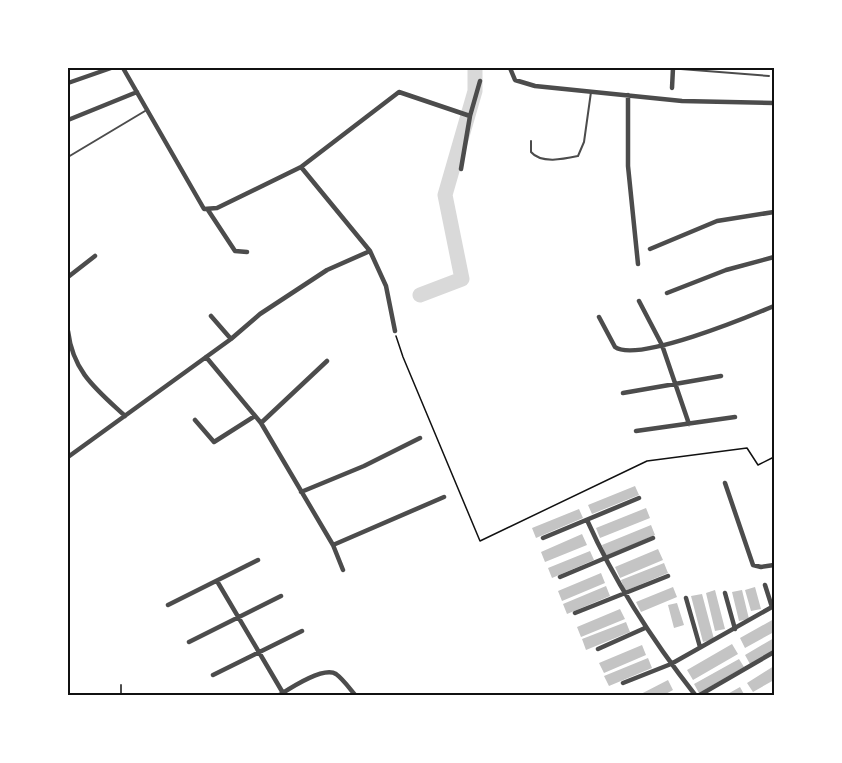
<svg xmlns="http://www.w3.org/2000/svg" width="842" height="763" font-family="Overpass,sans-serif">
	<rect width="100%" height="100%" fill="#fff"/>
	<g fill="none" stroke-linecap="round" stroke-linejoin="round">
		<path stroke="#d9d9d9" stroke-width="15" d="M420,295L462,279L445,195L475,91V68"/>
	</g>
	<path fill="#c4c4c4" d="M635,486L639,495L592,514L588,505Z
		M646,508L650,518L600,538L596,528Z
		M579,509L583,518L536,538L532,528Z
		M651,525L655,535L606,556L602,545Z
		M582,534L587,545L545,562L541,552Z
		M658,549L663,560L620,578L615,567Z
		M590,551L594,560L552,578L548,568Z
		M664,563L668,573L625,591L621,580Z
		M601,573L605,583L562,601L558,591Z
		M606,586L610,596L567,614L563,604Z
		M673,587L677,597L641,612L636,602Z
		M755,587L761,609L751,611L745,590Z
		M715,590L725,629L715,631L706,593Z
		M742,590L749,619L739,621L732,592Z
		M702,594L714,639L703,642L691,596Z
		M677,603L684,625L674,628L668,605Z
		M620,609L625,619L581,637L577,627Z
		M774,619V632L745,648L740,638Z
		M626,622L630,632L586,650L582,639Z
		M774,638V650L750,664L745,655Z
		M732,644L738,654L693,680L687,670Z
		M642,645L646,655L604,673L599,663Z
		M648,658L652,668L609,686L604,676Z
		M739,659L744,667L699,693L694,684Z
		M774,666V680L753,692L747,683Z
		M668,680L673,690L662,696H637Z
		M740,687L745,696H724Z"/>
	<g fill="none" stroke-linecap="round" stroke-linejoin="round">
		<path stroke="#111" stroke-width="1.5" d="M396,336L403,357L480,541L647,461L747,448L758,465L774,457"/>
		<path stroke="#4c4c4c" stroke-width="2" d="M668,68L769,76
			M531,141V152C541,164 564,159 578,156L584,142L591,92
			M68,157L145,111
			M121,696V685"/>
		<path stroke="#4c4c4c" stroke-width="4.5" d="M123,68L204,209L217,208L301,167L399,92L470,116L461,169
			M510,68L515,80L535,86L682,101L774,103
			M68,83L111,68
			M672,88L673,68
			M628,95V166L638,264
			M470,116L480,81
			M68,120L137,92
			M208,210L235,251L247,252
			M650,249L717,221L774,212
			M370,251L386,286L395,331
			M68,277L95,256
			M667,293L726,270L774,257
			M639,301L662,345L689,424
			M211,316L231,339
			M599,317L615,347C637,363 748,317 774,306
			M68,331C73,372 96,389 125,416
			M206,357L261,423L333,545L343,570
			M623,393L721,376
			M195,420L214,442L255,416
			M261,423L327,361
			M636,431L735,417
			M68,457L231,339L260,314L327,270L370,251L301,167
			M725,483L753,565L761,567L774,565
			M301,492L364,466L420,438
			M587,520C616,585 652,640 696,696
			M543,538L639,498
			M333,545L444,497
			M560,577L653,538
			M217,581L283,693
			M725,593L735,629
			M686,598L700,647
			M168,605L258,560
			M575,613L668,576
			M189,642L281,596
			M598,649L645,628
			M213,675L302,631
			M623,683L671,664L772,607L765,585
			M278,696C289,689 323,666 336,674C343,679 350,689 356,696
			M698,696L774,652"/>
	</g>
	<rect width="842" height="763" fill="none" stroke="#ffffff" stroke-width="138"/>
	<rect x="69" y="69" width="704" height="625" fill="none" stroke="#111" stroke-width="2"/>
</svg>
